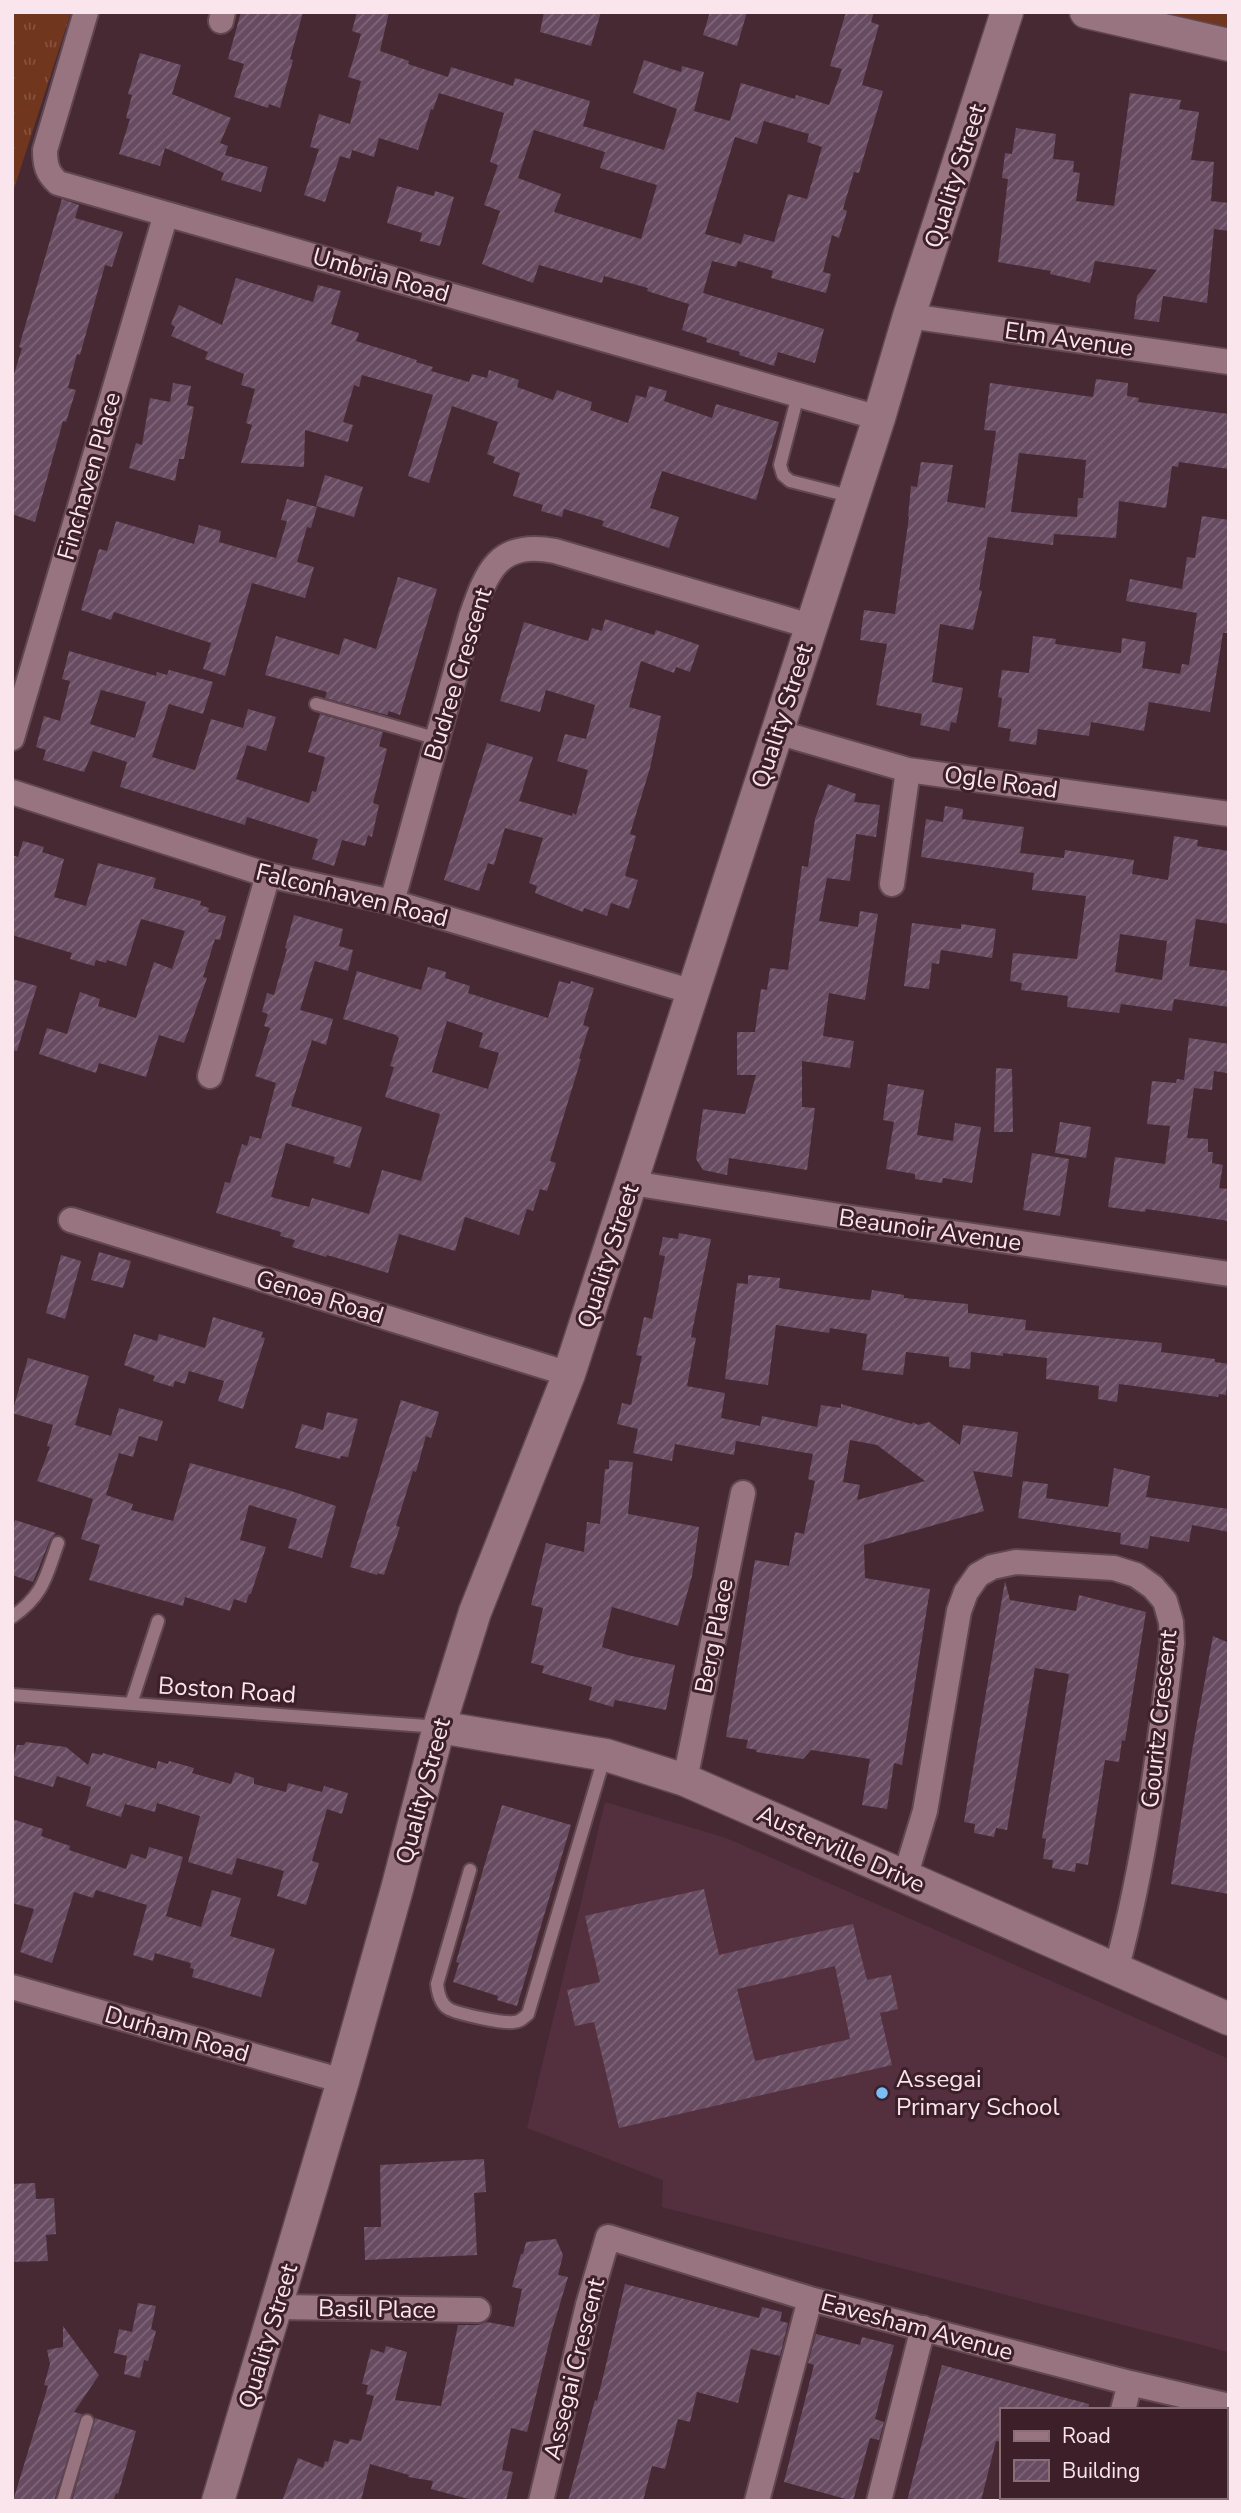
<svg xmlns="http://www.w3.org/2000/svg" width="1241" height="2513" font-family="'Nunito Sans',sans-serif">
	<defs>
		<pattern id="park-tufts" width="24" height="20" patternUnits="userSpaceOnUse" patternTransform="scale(1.75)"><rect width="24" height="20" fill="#71361e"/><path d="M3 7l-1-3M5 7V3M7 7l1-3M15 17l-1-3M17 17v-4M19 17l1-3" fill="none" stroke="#86533f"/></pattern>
		<pattern id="building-hatch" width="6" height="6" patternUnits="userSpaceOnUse" patternTransform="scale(1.75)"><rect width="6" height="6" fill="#674c61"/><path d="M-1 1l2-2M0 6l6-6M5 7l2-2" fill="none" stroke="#7e6678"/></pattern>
	</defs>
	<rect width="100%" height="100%" fill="#472933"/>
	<path fill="#54303e" d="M605,1802L726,1838L1229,2059V2352L662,2207L663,2180L527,2128Z"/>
	<path fill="url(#park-tufts)" d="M12,12H71L12,195Z"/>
	<path fill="#71361e" d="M1093,12H1229V42Z"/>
	<path fill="url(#building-hatch)" fill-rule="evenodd" d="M241,12H303L290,59L293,60L280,108L269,104L268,108L234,97L244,64L228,59Z
		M357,12H389L380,51L409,61L408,64L448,77L451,67L513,86L515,78L590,101L583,126L664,150L677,109L633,93L644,60L681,72L682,66L704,72L694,111L730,121L741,83L795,99L796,95L829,105L842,69L830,66L846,12H874L871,22L879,25L862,85L883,91L859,173L854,172L843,209L847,211L839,238L832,235L823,272L831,274L826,293L771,278L773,271L738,261L736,267L712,261L703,293L824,329L815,363L778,352L774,366L739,355L740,352L706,342L707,338L682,330L689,304L647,291L648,288L604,276L602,283L539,265L533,283L482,264L500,211L484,205L498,165L490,162L504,113L439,93L433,110L431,109L418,150L379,138L374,157L352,150L350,159L340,156L325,202L304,195L319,149L310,147L319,114L350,124L361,81L348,77L361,34L352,31ZM764,121L809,134L807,142L822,147L807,199L788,194L774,242L744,234L741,244L705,234L735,137L757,144ZM534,130L605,152L600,168L657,185L641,239L554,212L561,194L518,178Z
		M544,12H601L591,46L540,32Z
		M710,12H747L737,46L703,35Z
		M140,53L181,65L172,94L231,118L220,143L228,146L225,155L268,167L261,192L221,180L224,173L165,148L160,166L119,154L130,119L126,118L132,95L128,94Z
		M1130,93L1181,100L1179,109L1199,112L1191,160L1214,162L1211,201L1229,203V231L1214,229L1207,303L1163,296L1159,322L1134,319L1137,296L1157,270L1095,261L1090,283L1050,274L1051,271L998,262L1008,179L1002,178L1005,153L1012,154L1016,128L1056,134L1053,159L1074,161L1073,172L1080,173L1076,201L1114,206Z
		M397,186L434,196L435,191L454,197L440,246L420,241L422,233L387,223Z
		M62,199L79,205L75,218L123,232L112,267L105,265L80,355L77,354L68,388L76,390L66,422L63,421L35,522L12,514V381L22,348L19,347Z
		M236,278L313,302L318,285L341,291L331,324L359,333L356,341L417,360L416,362L433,367L431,371L469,382L472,374L487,378L489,370L519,380L517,387L553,400L557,390L592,402L590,410L628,423L636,395L646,398L649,386L667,391L664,401L712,418L716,404L779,422L756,500L662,471L650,508L679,517L669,548L602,526L604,521L564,509L562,517L541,511L543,505L513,496L520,473L493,463L495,457L487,454L498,422L452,406L429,483L408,476L433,395L362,375L359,387L354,385L343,422L353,425L348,442L305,430L304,467L241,463L252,425L246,423L255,389L241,385L244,374L205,359L208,352L171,336L175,327L171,324L179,305L222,325Z
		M1096,379L1128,383L1127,396L1139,398L1138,402L1229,414V469L1179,462L1178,467L1172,466L1166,508L1119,501L1116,538L1054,534L1053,545L988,537L979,590L982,591L973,630L940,624L932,682L963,688L956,723L951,722L949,731L920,725L922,714L876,705L887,644L860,640L864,610L895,614L909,517H908L911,486L917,487L921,462L953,465L947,502L985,508L996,431L984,430L990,383L1093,397ZM1019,453L1086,460L1083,498H1078L1077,517L1011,512Z
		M173,383L191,386L187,405L194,407L184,459H179L175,481L129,468L136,443L142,445L150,398L170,402Z
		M325,475L363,487L354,517L316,506Z
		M287,499L317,507L311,528L307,527L297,562L314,567L305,598L252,583L225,676L203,669L211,643L114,612L111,620L81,610L99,549L107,551L116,521L194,544L199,525L221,531L219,542L276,558L287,521L281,520Z
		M1202,516L1229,520V633H1223L1210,712L1149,702L1144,731L1091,722L1089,736L1038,729L1036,745L1009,741L1011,729L998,727L1002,698L998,697L1002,670L1029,673L1033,636L1056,639L1055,644L1121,653L1122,638L1146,642L1142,668L1180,674L1182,664L1189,665L1197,613L1126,601L1130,579L1182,589L1187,557L1195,558Z
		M398,577L437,589L400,715L389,711L387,715L325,698L327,692L265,675L276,636L339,655L344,638L376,649Z
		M605,619L654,635L656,630L699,645L690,672L676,667L674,673L641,661L629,707L661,716L650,768L630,834L636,836L625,876L638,880L629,909L611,903L607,916L584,908L583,912L535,893L537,886L529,883L543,838L508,829L505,828L494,865L488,863L479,891L444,880L487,743L533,757L519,801L572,816L573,813L576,815L588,770L557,761L565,734L586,739L595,705L546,690L540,712L500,701L524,622L588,641L592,628L602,631Z
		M69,651L156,676L157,672L167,675L169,670L213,682L203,714L169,704L152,757L195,770L211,719L243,728L248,709L276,717L266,751L247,745L236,779L309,803L312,791L316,792L325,757L308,752L320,714L383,732L379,746L387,749L373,803L379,805L372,837L368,835L365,846L342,840L334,866L312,859L318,839L247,817L245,825L120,787L127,762L93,751L84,772L43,760L46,750L36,747L44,716L60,721L70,681L62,679ZM101,690L146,702L135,738L90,724Z
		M828,784L856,794L854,802L880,805L876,837L856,834L850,881L827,878L819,921L858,927L860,911L878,914L865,1000L829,993L823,1036L854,1041L850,1068L802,1061V1107L815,1108L807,1170L729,1158L727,1175L703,1170L696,1159L703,1109L745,1114L756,1075H737V1032H755L761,989L767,990L770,968L788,970L802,866L808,867L815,819Z
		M945,806L963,809L962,819L1024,827L1020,853L1064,858L1065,850L1134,860L1132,874L1168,880L1174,836L1198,840L1197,846L1229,851V924L1196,919L1189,966L1229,971V1007L1174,999L1172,1011L1121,1004L1119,1013L1067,1007L1068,996L1021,990L1022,983L1010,981L1013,953L1077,959L1086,896L1032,890L1034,873L921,857L926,819L943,822ZM1120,934L1167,941L1162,980L1115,972Z
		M23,841L44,847L42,852L64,859L54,897L86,906L98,863L156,878L153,888L201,901L200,905L209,908L208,912L226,916L220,940L215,939L203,977L207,978L184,1043L159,1035L146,1077L99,1063L96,1073L39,1054L47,1028L67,1034L80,992L100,999L98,1006L136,1018L154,962L172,969L185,931L141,919L126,966L107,960L106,963L96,960L94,966L70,959L72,953L12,935V855L18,857Z
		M294,915L343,929L339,946L353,950L348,971L315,961L300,1010L333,1019L326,1045L312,1040L291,1106L362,1127L350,1168L333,1163L335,1157L286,1143L271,1197L309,1207L312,1198L369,1214L382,1170L421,1181L440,1114L385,1097L394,1067L390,1066L399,1038L396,1035L343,1019L357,971L421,990L428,967L446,972L445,978L470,986L468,993L548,1018L559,981L570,984L571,981L594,988L583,1025L589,1027L579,1059H581L550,1161L556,1163L547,1191L540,1189L533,1211L527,1209L519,1235L465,1217L455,1251L399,1234L388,1273L327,1255L326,1257L292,1247L295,1240L280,1236L281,1232L216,1213L225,1182L230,1183L242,1144L247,1146L250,1136L261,1139L276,1083L255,1076L270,1028L264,1026L268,1014L262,1012L267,993L274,995L287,949L285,948ZM447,1021L483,1033L479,1047L499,1053L488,1089L432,1072Z
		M912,923L961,929V924L996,929L992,958L941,950L939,964L932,963L929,989L904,986Z
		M12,979L37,986L17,1051L12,1050Z
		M1189,1038L1229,1044L1227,1073L1214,1071L1212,1090L1194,1088L1187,1138L1208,1139V1152H1213L1212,1163L1223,1165L1219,1188L1229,1189V1221L1146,1209L1145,1212L1108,1207L1115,1157L1165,1164L1170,1126L1147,1124L1152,1081L1176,1083L1177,1079L1184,1080Z
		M996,1068L1012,1069L1013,1132H994Z
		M888,1084L924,1090L917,1135L953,1141L955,1123L981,1127L972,1183L943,1178L942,1183L915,1179V1174L886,1169L894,1122L883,1120Z
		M1060,1122L1091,1127L1086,1158L1055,1153Z
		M1032,1153L1069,1159L1060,1216L1023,1210Z
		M679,1233L711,1239L691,1337L696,1338L687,1386L725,1393L721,1418L760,1426L762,1416L817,1427L821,1405L841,1408V1404L912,1424L913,1422L918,1425L929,1422L960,1445L963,1425L1018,1432L1012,1477L973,1471L984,1511L864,1545L865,1578L930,1589L902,1765L894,1763L887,1809L862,1805L870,1759L811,1750L803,1759L756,1752L757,1750L746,1748L748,1740L726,1737L755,1560L789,1566L795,1532L804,1534L815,1481L808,1479L813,1454L736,1441L734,1455L675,1444L672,1461L633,1453L638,1429L617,1424L622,1403L631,1405L642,1356L636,1355L644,1317L652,1319L665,1256L659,1255L663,1237L678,1239ZM850,1440L877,1445L925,1481L857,1500L860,1485L843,1482Z
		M99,1252L131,1261L123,1288L91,1280Z
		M61,1255L81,1261L65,1319L46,1313Z
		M748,1275L780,1278L779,1288L785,1289L855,1299L870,1300L872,1290L904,1295V1298L968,1304V1313L1026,1320L1025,1330L1162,1343L1161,1352L1215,1359V1362L1229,1364L1226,1395L1219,1394L1218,1397L1119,1384L1117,1402L1098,1399L1099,1386L1046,1379L1047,1358L1003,1353V1356L971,1352L970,1369L949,1367V1357L906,1352L903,1375L862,1370L867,1334L830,1328L829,1333L776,1325L768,1385L725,1379L737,1283L748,1284Z
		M213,1317L263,1332L261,1337L265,1338L243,1409L218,1401L224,1381L189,1371L185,1384L175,1381L173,1387L153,1381L155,1376L124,1365L134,1334L157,1341L159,1334L205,1348Z
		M28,1358L89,1376L75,1425L111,1436L119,1408L163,1421L157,1441L139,1436L133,1457L119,1453L106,1495L133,1504L131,1510L173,1521L190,1463L291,1491L336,1506L322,1558L288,1548L297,1519L249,1505L240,1540L266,1547L251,1594H249L246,1603L234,1599L230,1611L185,1597L183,1606L89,1580L100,1545L81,1539L93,1499L37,1481L50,1447L47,1446L53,1425L12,1413Z
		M401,1400L439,1412L431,1438L426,1436L416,1472L413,1471L396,1526L400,1527L384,1575L378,1573L377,1575L350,1567Z
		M327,1412L358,1419L348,1457L341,1456L340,1459L295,1448L302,1424L323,1430Z
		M609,1460L633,1462L628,1514L699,1527L692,1576L678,1626L612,1607L602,1647L627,1655L675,1665L666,1710L615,1700L613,1707L589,1700L592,1687L542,1673L544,1666L531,1663L543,1608L531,1605L546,1543L584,1552L587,1522L600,1524L605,1469H609Z
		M1114,1468L1150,1476L1146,1497L1229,1509V1532L1192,1525L1189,1542L1150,1536L1148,1549L1120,1544L1121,1533L1018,1518L1023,1481L1048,1484L1046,1498L1108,1507Z
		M15,1520L56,1533L50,1540L33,1582L12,1575V1530Z
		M1005,1581L1010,1600L1076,1611L1079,1595L1146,1612L1125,1741L1122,1740L1119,1762L1105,1760L1088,1865L1076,1863L1075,1872L1052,1868L1053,1860L1043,1859L1046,1839L1042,1838L1069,1674L1035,1668L1007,1830L996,1828L994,1837L974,1833L975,1824L964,1822Z
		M1213,1636L1229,1643V1894L1171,1884L1193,1745Z
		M26,1742L66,1747L88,1765L92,1753L102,1755L103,1753L156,1769L158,1761L168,1764L169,1761L194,1768L192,1773L231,1784L235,1772L254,1778V1784L286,1792L288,1783L322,1792L324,1786L348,1793L342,1814L327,1809L312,1861L319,1863L306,1905L277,1896L284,1871L237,1858L232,1875L188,1862L200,1816L157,1803L155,1812L125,1804L121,1817L86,1806L91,1787L57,1776L53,1787L12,1775V1764L17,1745H24Z
		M502,1805L571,1825L517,2006L497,2000L498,1996L453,1982L459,1963L456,1962Z
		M12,1819L43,1829L41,1836L70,1846L69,1850L126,1869L131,1854L146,1859L149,1847L183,1857L166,1916L201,1927L212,1890L241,1898L230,1936L275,1949L261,1997L192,1977L194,1969L190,1968L191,1963L155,1953L153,1961L133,1955L147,1905L96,1890L93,1898L74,1892L52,1963L20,1952L34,1909L12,1903Z
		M704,1889L719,1955L853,1924L867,1980L891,1975L898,2009L880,2013L892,2065L619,2128L594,2022L575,2026L567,1990L600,1982L585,1916ZM835,1966L850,2039L755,2061L737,1989Z
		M484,2159L486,2192L474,2193L477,2255L365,2260L364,2227H381L380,2165Z
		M35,2183L36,2199L54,2198L56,2234L46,2235L48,2261L12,2262V2184Z
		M556,2239L563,2255L558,2275L568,2277L551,2334L527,2432L511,2428L502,2470L513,2472L506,2501H476L431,2489L433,2481L408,2477L409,2475L370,2464L361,2501H282L298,2458L323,2468L325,2461L328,2462L334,2440L348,2444L350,2439L361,2441L374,2396L366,2394L368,2385L362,2384L371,2349L384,2353L386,2346L407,2352L395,2400L441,2406L458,2325H478L487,2322L514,2327L522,2289L512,2287L521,2254H523L526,2242Z
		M625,2284L759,2318L762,2307L782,2312L780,2321L788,2323L780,2356L751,2349L738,2403L697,2392L690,2422L678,2419L665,2469L652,2466L643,2501H568L595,2400L597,2401L604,2373Z
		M138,2303L156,2306L151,2329L156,2331L148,2361L144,2360L140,2378L124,2374L127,2356L114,2353L119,2329L132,2332Z
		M63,2326L99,2375L74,2412L82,2414L54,2501H13L48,2386L44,2385L50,2364L47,2350L63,2347Z
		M816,2334L860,2345L862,2337L894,2345L875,2419L884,2422L879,2440L870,2438L853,2501L784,2482L814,2365L808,2363Z
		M942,2365L1089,2404L1088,2410H1001V2442L996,2441L981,2501H907Z
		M95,2418L136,2431L127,2464L118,2494L116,2493L113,2501H72Z"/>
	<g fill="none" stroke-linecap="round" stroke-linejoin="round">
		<g stroke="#614751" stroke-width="16">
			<path id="service" d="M798,395L780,465L783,475L790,481L853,497
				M316,704L438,739
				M12,1617C44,1595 46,1576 58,1543
				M12,1695L439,1727
				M131,1704L158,1621
				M470,1870L437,1984C438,1993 440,2004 449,2009C459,2014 503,2024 514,2022C520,2022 523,2018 528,2014L605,1755
				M63,2501L87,2421"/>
		</g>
		<g stroke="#614751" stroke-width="28">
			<path id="minor" d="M86,12L45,150C45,165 47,173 58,183L879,418
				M221,21L223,12
				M909,316L1229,362
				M777,732L908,770L1229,814
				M12,738L166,214
				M12,792L268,875L392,902L693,992
				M892,884L908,770
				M392,902L471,617C487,571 498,540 555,551L810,626
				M210,1076L268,875
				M632,1183L845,1217L1229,1274
				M71,1220L569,1374
				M685,1780L743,1493
				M905,1877L925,1811L959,1611L966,1592L978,1575L992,1567L1016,1562L1114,1568L1136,1575L1153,1587L1165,1601L1171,1622L1172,1643C1159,1753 1145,1863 1116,1970
				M12,1987L343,2081
				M277,2307L478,2310
				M1123,2410L1130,2383
				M541,2501L588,2305L608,2237L810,2299L1130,2383L1229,2406
				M757,2501L810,2299
				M879,2501L923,2328
				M1099,2501L1100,2497"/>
		</g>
		<g stroke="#614751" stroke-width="35">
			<path id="tertiary" d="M1086,12L1229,45
				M439,1727L606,1755L685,1780L1229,2019
				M218,2501L343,2081L397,1889L439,1727L475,1612L569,1374L879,418L909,316L1007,12"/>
		</g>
		<use href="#service" stroke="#977480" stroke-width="12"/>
		<use href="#minor" stroke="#977480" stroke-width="24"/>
		<use href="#tertiary" stroke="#977480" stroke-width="32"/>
	</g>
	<circle fill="#78bff7" stroke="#3c1f29" stroke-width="2.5" cx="882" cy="2093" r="7"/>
	<g text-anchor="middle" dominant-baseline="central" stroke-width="6" stroke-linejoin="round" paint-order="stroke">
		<g font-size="24" fill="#f9e5eb" stroke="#3c1f29">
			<text transform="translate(955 176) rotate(-72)">Quality Street</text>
			<text transform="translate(381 275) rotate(16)">Umbria Road</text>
			<text transform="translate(1069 339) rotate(8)">Elm Avenue</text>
			<text transform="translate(89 476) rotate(-74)">Finchaven Place</text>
			<text transform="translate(458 674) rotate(-73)">Budree Crescent</text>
			<text transform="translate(782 716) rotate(-72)">Quality Street</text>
			<text transform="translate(1001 782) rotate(8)">Ogle Road</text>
			<text transform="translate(352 895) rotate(14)">Falconhaven Road</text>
			<text transform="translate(930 1230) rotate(8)">Beaunoir Avenue</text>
			<text transform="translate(608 1256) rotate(-72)">Quality Street</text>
			<text transform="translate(320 1297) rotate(17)">Genoa Road</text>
			<text transform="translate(714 1636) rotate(-79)">Berg Place</text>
			<text transform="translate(227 1690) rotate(4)">Boston Road</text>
			<text transform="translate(1159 1719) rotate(-84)">Gouritz Crescent</text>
			<text transform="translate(423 1791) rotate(-75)">Quality Street</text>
			<text transform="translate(841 1849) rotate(24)">Austerville Drive</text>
			<text transform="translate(177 2034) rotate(16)">Durham Road</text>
			<text transform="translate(377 2309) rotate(1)">Basil Place</text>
			<text transform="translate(917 2327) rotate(15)">Eavesham Avenue</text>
			<text transform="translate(268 2336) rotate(-73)">Quality Street</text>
			<text transform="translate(574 2369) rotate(-76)">Assegai Crescent</text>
		</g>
		<g font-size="24" fill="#f9e5eb" stroke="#3c1f29" text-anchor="start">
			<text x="896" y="2079">Assegai<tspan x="896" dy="28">Primary School</tspan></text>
		</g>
	</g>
	<rect width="1241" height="2513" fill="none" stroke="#f9e5eb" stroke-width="28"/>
	<rect x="1000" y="2408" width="228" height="91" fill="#3c1f29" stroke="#886e77" stroke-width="2"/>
	<rect x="1014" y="2431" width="35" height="10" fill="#977480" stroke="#886e77" stroke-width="2"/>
	<text x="1062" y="2443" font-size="21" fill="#f9e5eb">Road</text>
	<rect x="1014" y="2460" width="35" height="21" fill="url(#building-hatch)" stroke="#886e77" stroke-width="2"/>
	<text x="1062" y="2478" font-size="21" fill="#f9e5eb">Building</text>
</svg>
